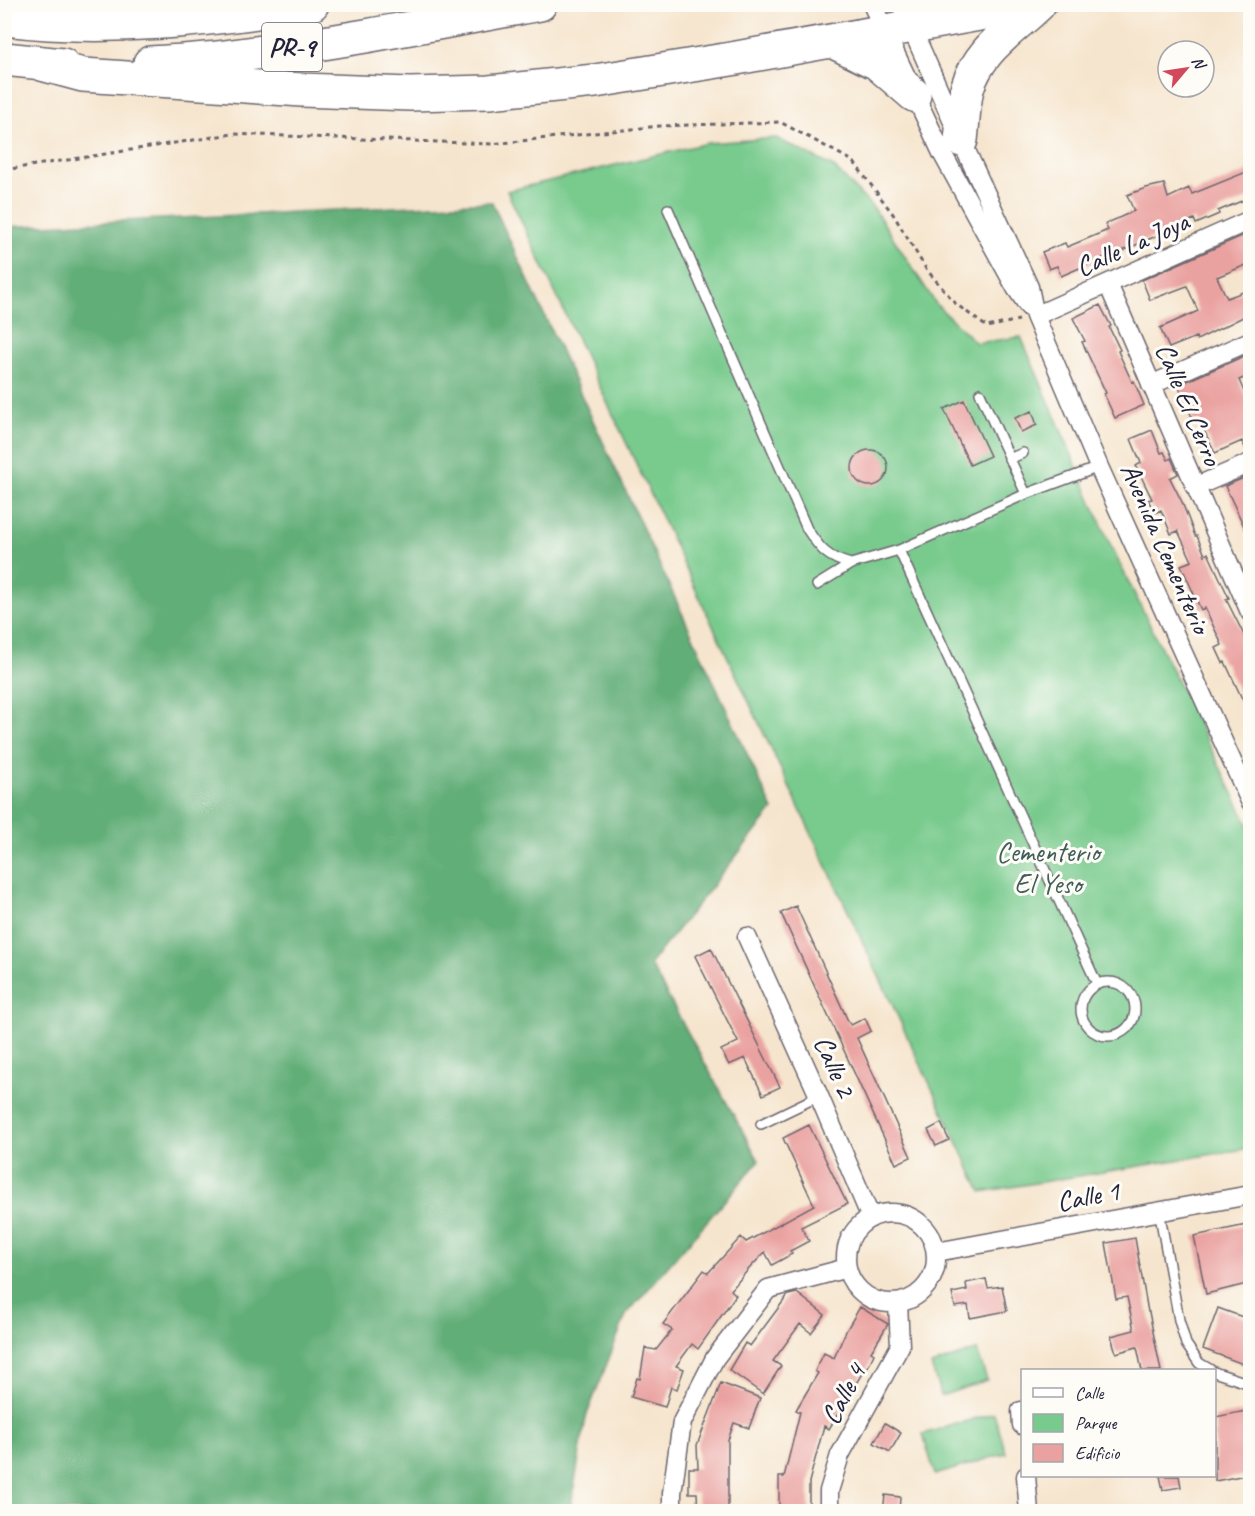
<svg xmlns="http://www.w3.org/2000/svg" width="1255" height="1516" font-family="Caveat,sans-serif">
	<rect width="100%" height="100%" fill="#fdfcf7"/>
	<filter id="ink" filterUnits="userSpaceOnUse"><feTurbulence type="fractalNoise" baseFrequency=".0167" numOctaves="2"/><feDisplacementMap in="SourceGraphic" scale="12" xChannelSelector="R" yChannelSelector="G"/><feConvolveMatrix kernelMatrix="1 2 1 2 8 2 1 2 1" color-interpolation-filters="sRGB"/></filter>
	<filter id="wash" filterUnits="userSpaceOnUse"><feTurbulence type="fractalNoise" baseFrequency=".008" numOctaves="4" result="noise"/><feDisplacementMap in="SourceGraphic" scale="24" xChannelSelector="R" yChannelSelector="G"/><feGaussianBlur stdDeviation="1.35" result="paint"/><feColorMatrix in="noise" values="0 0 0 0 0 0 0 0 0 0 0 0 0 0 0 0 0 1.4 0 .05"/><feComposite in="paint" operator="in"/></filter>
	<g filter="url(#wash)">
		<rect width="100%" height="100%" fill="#f6e5ce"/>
		<path fill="#78ca8d" stroke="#4d7664" stroke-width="1.5" d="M776,138L834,167L875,210L936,304L976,343L1021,337L1110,544L1250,828V1148L981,1192L507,191L707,143Z
			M977,1350L987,1380L941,1396L931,1365Z
			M994,1413L1006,1453L935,1475L923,1434Z"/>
		<path fill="#62ae78" stroke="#42685a" stroke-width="1.5" d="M492,202L773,810L650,964L759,1161L626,1315L586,1417L570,1511H5V227Z"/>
		<g id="blocks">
			<path fill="#eaa2a0" d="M1251,170V197L1218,211L1219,214L1196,224L1194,219L1118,253L1117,252L1061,276L1057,266L1049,269L1042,252L1065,243L1067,247L1108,230L1105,224L1134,211L1127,195L1146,188L1164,184L1168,198L1189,188L1192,194Z
				M1251,232V263L1217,277L1227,298L1251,289V313L1197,340L1196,337L1169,348L1160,328L1198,311L1187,286L1150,300L1142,280Z
				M1100,305L1111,326L1109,327L1120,350L1118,351L1132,382L1134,381L1144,405L1115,418L1104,394L1106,393L1082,342L1085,341L1073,318Z
				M1251,353V375L1239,380L1251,408V452H1247L1242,441L1215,453L1199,420L1194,422L1178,385Z
				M964,400L990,456L970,465L944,409Z
				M1032,411L1037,425L1021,432L1015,418Z
				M1152,430L1161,453L1164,452L1168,460L1171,458L1178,474L1170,478L1182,502L1195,536H1197L1205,555L1208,553L1229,598L1226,599L1251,649V718L1225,662L1223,663L1216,648L1222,645L1205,608L1201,610L1181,565L1192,561L1178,531L1171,534L1161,510L1155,513L1148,500L1152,499L1136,466L1141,463L1131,439Z
				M852 468a18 18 0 1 1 36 0a18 18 0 1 1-36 0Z
				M1251,475V541L1225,486Z
				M796,906L849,1023L851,1025L865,1018L871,1031L857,1038L911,1157L896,1164L781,913Z
				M711,948L780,1087L763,1095L745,1058L729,1065L721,1050L738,1042L695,956Z
				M941,1123L949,1140L936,1146L928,1130Z
				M809,1125L847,1204L801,1227L809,1241L790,1251L792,1254L772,1265L765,1252L747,1271L731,1290L736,1295L698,1349L692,1344L676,1366L684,1369L677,1389L671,1387L665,1407L631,1397L637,1378L640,1379L645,1348L656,1350L672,1330L663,1324L704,1270L708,1273L741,1237L746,1242L814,1205L783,1138Z
				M1251,1224V1283L1206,1294L1194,1236Z
				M1135,1238L1148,1312H1149L1161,1371H1142L1137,1347L1116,1353L1111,1336L1134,1330L1127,1297L1116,1299L1106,1243Z
				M986,1279L988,1288L1002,1286L1007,1311L970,1318L968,1305L955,1307L952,1293L967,1290L966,1283Z
				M797,1293L825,1315L811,1333L800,1324L773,1361L781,1366L763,1394L729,1370L745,1343L750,1346L788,1295Z
				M860,1307L888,1324L871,1352L874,1354L866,1371L864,1370L829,1429L824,1426L809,1482V1512H779V1477H784L800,1412L796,1410L818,1373L815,1371L824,1353L834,1358L847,1329Z
				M1218,1308L1251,1320V1367L1203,1349Z
				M721,1383L760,1398L749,1428L734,1423L728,1440V1512H698L697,1493H689V1468H698L697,1445Z
				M1251,1410V1474L1215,1481V1417Z
				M885,1423L901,1433L890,1452L874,1443Z
				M1160,1476H1179L1181,1487L1163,1490Z
				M885,1495L900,1497L899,1512H883Z"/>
		</g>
	</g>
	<g filter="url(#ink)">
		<use href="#blocks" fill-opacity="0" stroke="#6c666e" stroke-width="1.5"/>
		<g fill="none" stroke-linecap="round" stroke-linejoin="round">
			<g stroke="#6c666e" stroke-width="12">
				<path id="service" d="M668,209L807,529C820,549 827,558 851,564
					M980,393L1026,494
					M1009,459L1023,453
					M899,550L1097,984
					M817,585L851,564L899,550L1026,494L1099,467
					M1081 1009a27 27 0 1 1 54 0a27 27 0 1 1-54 0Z
					M761,1124L819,1096
					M1159,1210L1179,1320L1186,1344L1199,1363L1211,1370
					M1214,1372L1250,1384"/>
			</g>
			<g stroke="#6c666e" stroke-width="21">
				<path id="minor" d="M872,4L942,153L1016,288L1029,307
					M901,4L961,140L1029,287L1035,316L1099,467L1250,801
					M1108,284L1250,612
					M1035,316L1250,220
					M1151,385L1250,341
					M1195,487L1250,463
					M747,937L819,1096L871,1218
					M846 1258a45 45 0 1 1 90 0a45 45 0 1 1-90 0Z
					M936,1252L1250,1195
					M1021,1411L1022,1425
					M1026,1476L1029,1512
					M672,1512V1493L682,1422L715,1358L768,1289L847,1268
					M829,1512V1491L840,1455L900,1346L898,1303"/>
			</g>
			<g stroke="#6c666e" stroke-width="36">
				<path id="motorway" d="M4,19C106,32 211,20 312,4
					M834,42L877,63L914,95
					M4,59L63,65
					M150,63C178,61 205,60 232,56C336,43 438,23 540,4
					M42,64L83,75L302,90L410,94L489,92L595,81L731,59L1035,4
					M961,140C963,124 963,106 967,89C978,50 1011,31 1039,4"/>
			</g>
			<path stroke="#6c666e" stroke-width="3" stroke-dasharray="4.5 4.5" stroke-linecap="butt" d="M4,170L232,134L492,144L660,126L780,122L853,161L893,214L926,269L956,304L987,327L1019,320"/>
			<use href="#service" stroke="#fff" stroke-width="9"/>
			<use href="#minor" stroke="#fff" stroke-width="18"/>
			<use href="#motorway" stroke="#fff" stroke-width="33"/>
		</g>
	</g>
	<g text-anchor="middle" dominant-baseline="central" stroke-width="6" stroke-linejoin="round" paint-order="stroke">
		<rect fill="#fdfcf7" stroke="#646373" stroke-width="1.5" x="262" y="23" width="60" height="48" rx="4.5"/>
		<g font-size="27" font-weight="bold" fill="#22223b">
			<text x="292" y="47">PR-9</text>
		</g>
		<g font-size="28" fill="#22223b" stroke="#fdfcf7">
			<text transform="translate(1132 244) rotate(-24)">Calle La Joya</text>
			<text transform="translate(1189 404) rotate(67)">Calle El Cerro</text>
			<text transform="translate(1166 548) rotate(66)">Avenida Cementerio</text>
			<text transform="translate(835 1066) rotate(66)">Calle 2</text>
			<text transform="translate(1088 1196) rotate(-11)">Calle 1</text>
			<text transform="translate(843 1394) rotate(-62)">Calle 4</text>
		</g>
		<g font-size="28" fill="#405d58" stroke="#fdfcf7">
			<text x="1048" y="851">Cementerio<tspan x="1048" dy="32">El Yeso</tspan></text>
		</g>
	</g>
	<rect width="1255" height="1516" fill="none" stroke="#fdfcf7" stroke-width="24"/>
	<rect x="1021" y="1369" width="195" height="108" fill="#fdfcf7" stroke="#a5a5ac" stroke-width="1.5"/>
	<rect x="1033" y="1388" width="30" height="9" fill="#ffffff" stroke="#a5a5ac" stroke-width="1.5"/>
	<text x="1075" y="1399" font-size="18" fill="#22223b">Calle</text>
	<rect x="1033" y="1414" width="30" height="18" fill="#78ca8d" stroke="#a5a5ac" stroke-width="1.5"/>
	<text x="1075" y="1429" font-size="18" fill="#22223b">Parque</text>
	<rect x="1033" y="1444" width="30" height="18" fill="#eaa2a0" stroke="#a5a5ac" stroke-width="1.5"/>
	<text x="1075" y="1459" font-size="18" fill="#22223b">Edificio</text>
	<g transform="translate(1186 69) rotate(61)"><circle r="28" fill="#fdfcf7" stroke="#a5a5ac" stroke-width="1.5"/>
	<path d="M0-4.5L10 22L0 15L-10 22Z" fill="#d1495b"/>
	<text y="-9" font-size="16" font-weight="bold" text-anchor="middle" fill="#22223b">N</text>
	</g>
</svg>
